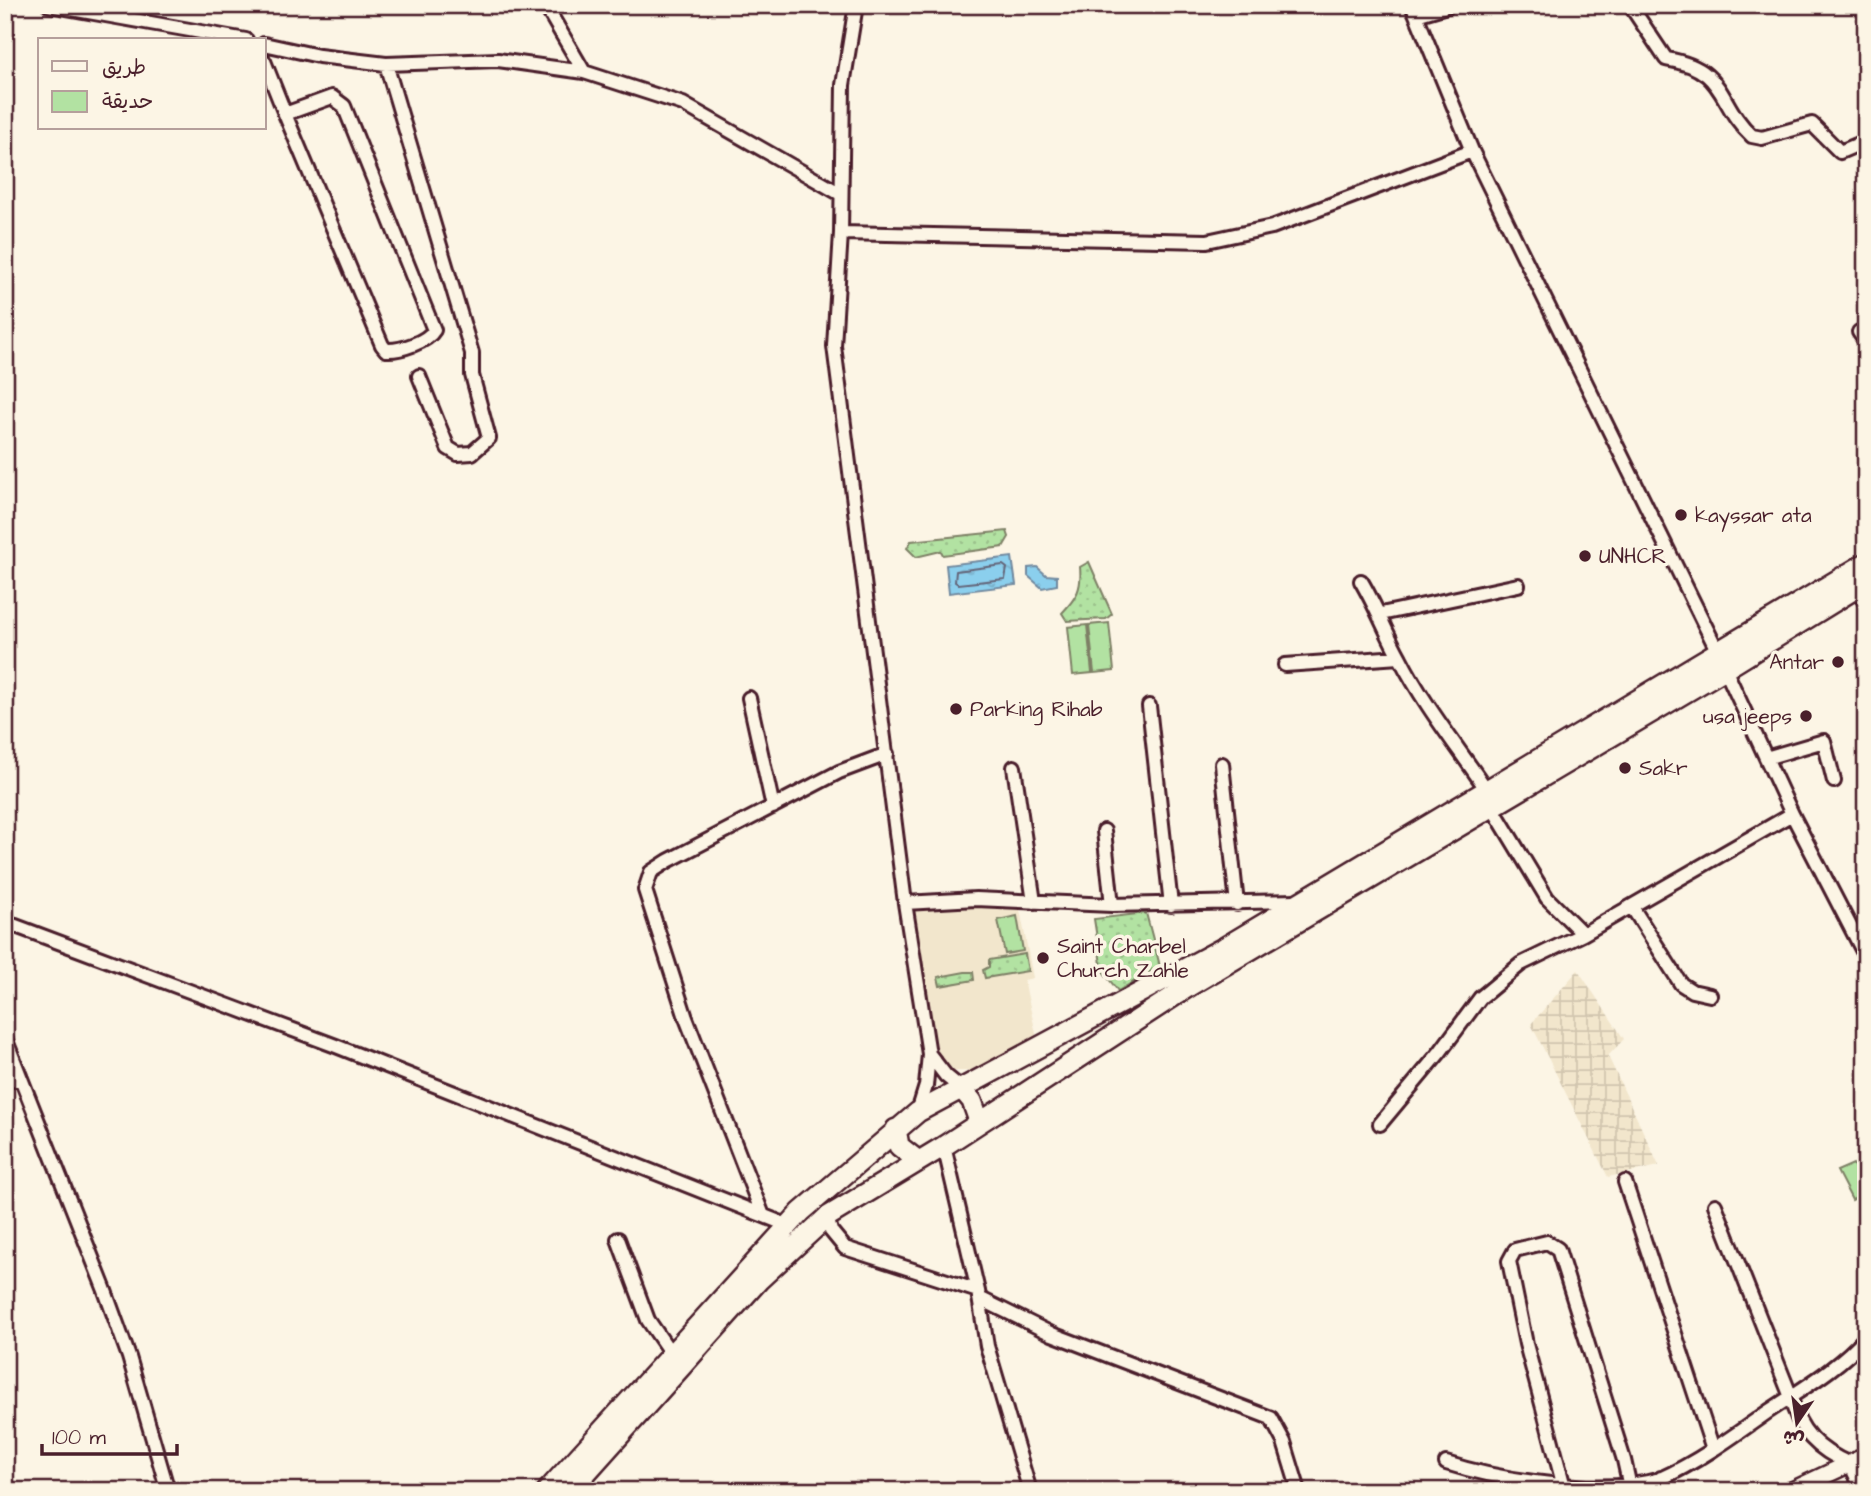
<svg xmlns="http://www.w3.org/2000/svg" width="1871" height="1496" font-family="'Architects Daughter','Playpen Sans Arabic',sans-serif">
	<defs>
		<pattern id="industrial-grid" width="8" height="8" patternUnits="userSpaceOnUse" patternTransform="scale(1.75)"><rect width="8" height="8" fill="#f2e6cc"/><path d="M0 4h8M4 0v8" fill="none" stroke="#d1c5af"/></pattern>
		<pattern id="green-dots" width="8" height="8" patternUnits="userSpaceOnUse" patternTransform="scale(1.75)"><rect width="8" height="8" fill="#b2e2a2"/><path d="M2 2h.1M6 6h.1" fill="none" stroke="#9bc18c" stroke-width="1.8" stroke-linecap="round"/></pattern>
		<pattern id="water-ripples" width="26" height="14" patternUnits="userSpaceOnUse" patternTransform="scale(1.75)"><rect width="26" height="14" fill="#8bcfed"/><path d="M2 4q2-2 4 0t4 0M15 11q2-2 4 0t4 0" fill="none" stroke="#79b1cb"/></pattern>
	</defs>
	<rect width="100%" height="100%" fill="#fcf5e5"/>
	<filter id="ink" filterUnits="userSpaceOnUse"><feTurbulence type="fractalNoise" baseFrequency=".0143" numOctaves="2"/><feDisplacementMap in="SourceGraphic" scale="14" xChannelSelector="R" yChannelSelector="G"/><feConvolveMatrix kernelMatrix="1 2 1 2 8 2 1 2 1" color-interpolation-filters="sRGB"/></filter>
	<g filter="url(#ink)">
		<path fill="#f2e6cc" d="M972,902L1019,904L1033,978L1024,980L1037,1038L969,1071H954L935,1053L913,909Z"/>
		<path fill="url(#industrial-grid)" d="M1578,970L1624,1039L1608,1056L1659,1166L1608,1177L1531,1024Z"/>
		<path fill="url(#green-dots)" stroke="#7e8066" stroke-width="2" d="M1007,531L1009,537L1003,547L943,555L941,551L916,557L907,548L911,541Z
			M1089,562L1112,614L1106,619L1067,621L1062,613C1077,597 1082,589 1080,567Z
			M1146,913L1160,966L1118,991L1102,970L1094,919Z
			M1025,954L1028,971L985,978L983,970L989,967V960Z
			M965,972H973L974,980L940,986L938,977Z"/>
		<path fill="#b2e2a2" stroke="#7e8066" stroke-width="2" d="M1109,623L1114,671L1094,673L1089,625Z
			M1087,625L1092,673L1073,675L1068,627Z
			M1017,916L1023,951L1005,954L998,920Z
			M1853,1164L1866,1192L1852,1200L1837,1171Z"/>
		<path fill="url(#water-ripples)" stroke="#71899f" stroke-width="2" d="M1012,557L1016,585L949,593L946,565Z
			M1037,567L1046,575L1057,576V585L1042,588L1028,576V568Z"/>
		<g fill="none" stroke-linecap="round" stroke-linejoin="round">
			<path stroke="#646579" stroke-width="2" d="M1003,565L1007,568L1005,579L958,584L955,582L956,571Z"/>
			<g stroke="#4a1f2b" stroke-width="18">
				<path id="minor" d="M49,5L246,40
					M545,5L584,72
					M856,5L843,85L841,233L834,346L905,903L929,1054L926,1086L918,1112
					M1412,5L1472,151L1718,652
					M1630,5L1666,59C1728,69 1716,103 1752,136L1762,138L1812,124L1840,152L1866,141
					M1416,15L1450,5
					M264,44L319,56L386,64L498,60L584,72L683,104L839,193
					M264,61L285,114
					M386,64L472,353V375L489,438L472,453L458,454L448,448L419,376
					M332,97L344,106L434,330C427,342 400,351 386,350L382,345L285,114Z
					M841,233L1207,241L1272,227L1472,151
					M1859,332L1866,342
					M1361,581C1376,606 1386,633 1400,658C1424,705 1457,746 1486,789
					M1856,587L1866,604
					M1381,614L1518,585
					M1285,665L1399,657
					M1725,669L1792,814L1866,957
					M749,698L773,807
					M1149,706L1171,905
					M1766,758L1824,741L1834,781
					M1222,764L1237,904
					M1014,767L1034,902
					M1492,807L1547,898L1583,934L1792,814
					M1104,831L1112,905
					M905,903L976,899L1112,905L1297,901
					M1632,907L1681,984L1692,991L1710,995
					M5,922L336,1046L787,1225
					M5,1038L104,1288L129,1357L168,1491
					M929,1054L946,1076L962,1089
					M5,1080H21
					M1380,1124L1440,1052L1480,998L1521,964L1583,934
					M944,1146L978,1291L987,1346L1030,1491
					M1625,1182L1713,1449
					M1715,1205L1791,1397C1798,1431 1818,1450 1850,1464L1863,1491
					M762,1213L686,1018L645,890L651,872L668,861L839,772L887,754
					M827,1217L831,1231L845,1248L978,1291
					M618,1239L648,1320L670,1352
					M979,1298L1052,1334L1271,1418L1284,1442L1299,1491
					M1446,1463C1502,1481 1604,1496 1660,1479C1698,1462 1735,1435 1769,1411C1802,1389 1840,1367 1866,1337
					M1661,1478L1668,1491
					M1564,1487L1526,1344L1509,1261L1515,1250L1547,1242L1558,1249L1624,1460L1630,1487"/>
			</g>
			<g stroke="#4a1f2b" stroke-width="21">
				<path id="major" d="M1791,1491L1866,1456"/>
			</g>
			<g stroke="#4a1f2b" stroke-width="24">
				<path id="highway" d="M962,1089L972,1101L979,1121
					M896,1129L899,1146L917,1160
					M547,1491L801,1212L918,1112L1225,947L1866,563
					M570,1491L759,1280L827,1217L944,1146L1191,985L1725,669L1866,582"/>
			</g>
			<use href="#minor" stroke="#fcf5e5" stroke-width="12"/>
			<use href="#major" stroke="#fcf5e5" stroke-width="16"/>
			<use href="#highway" stroke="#fcf5e5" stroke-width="19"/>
		</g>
	</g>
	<g fill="#4a1f2b" stroke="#fcf5e5" stroke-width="2.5">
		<circle cx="1681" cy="515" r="7"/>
		<circle cx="1585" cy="556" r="7"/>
		<circle cx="1838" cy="662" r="7"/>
		<circle cx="956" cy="709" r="7"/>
		<circle cx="1806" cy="716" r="7"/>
		<circle cx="1625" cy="768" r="7"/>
		<circle cx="1043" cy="958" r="7"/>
	</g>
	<g text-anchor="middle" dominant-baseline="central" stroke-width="7" stroke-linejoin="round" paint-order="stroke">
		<g font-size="21" fill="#4a1f2b" stroke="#fcf5e5" text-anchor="start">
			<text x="1695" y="515">kayssar ata</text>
			<text x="1599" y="556">UNHCR</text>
			<text x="1824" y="662" text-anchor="end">Antar</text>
			<text x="970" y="709">Parking Rihab</text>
			<text x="1792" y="716" text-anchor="end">usa jeeps</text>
			<text x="1639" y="768">Sakr</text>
			<text x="1057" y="946">Saint Charbel<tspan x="1057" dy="24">Church Zahle</tspan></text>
		</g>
	</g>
	<rect width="1871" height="1496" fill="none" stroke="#fcf5e5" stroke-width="28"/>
	<rect x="14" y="14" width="1843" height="1468" fill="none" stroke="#4a1f2b" stroke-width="2.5" filter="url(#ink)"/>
	<rect x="38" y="38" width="228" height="91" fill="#fcf5e5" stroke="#b59f9b" stroke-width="2"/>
	<rect x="52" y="61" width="35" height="10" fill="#fcf5e5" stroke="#b59f9b" stroke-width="2"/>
	<text x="102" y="74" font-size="21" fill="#4a1f2b">طريق</text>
	<rect x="52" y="91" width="35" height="21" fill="#b2e2a2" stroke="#b59f9b" stroke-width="2"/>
	<text x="102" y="108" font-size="21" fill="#4a1f2b">حديقة</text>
	<g transform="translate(1797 1423) rotate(193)" stroke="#fcf5e5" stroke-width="5" paint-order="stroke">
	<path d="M0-5L12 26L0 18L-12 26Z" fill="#4a1f2b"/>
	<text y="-10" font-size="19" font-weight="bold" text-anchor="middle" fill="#4a1f2b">ش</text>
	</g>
	<path d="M42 1444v10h135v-10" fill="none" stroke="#4a1f2b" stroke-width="3.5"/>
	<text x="52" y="1444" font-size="21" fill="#4a1f2b" stroke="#fcf5e5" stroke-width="5" paint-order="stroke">100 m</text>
</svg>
